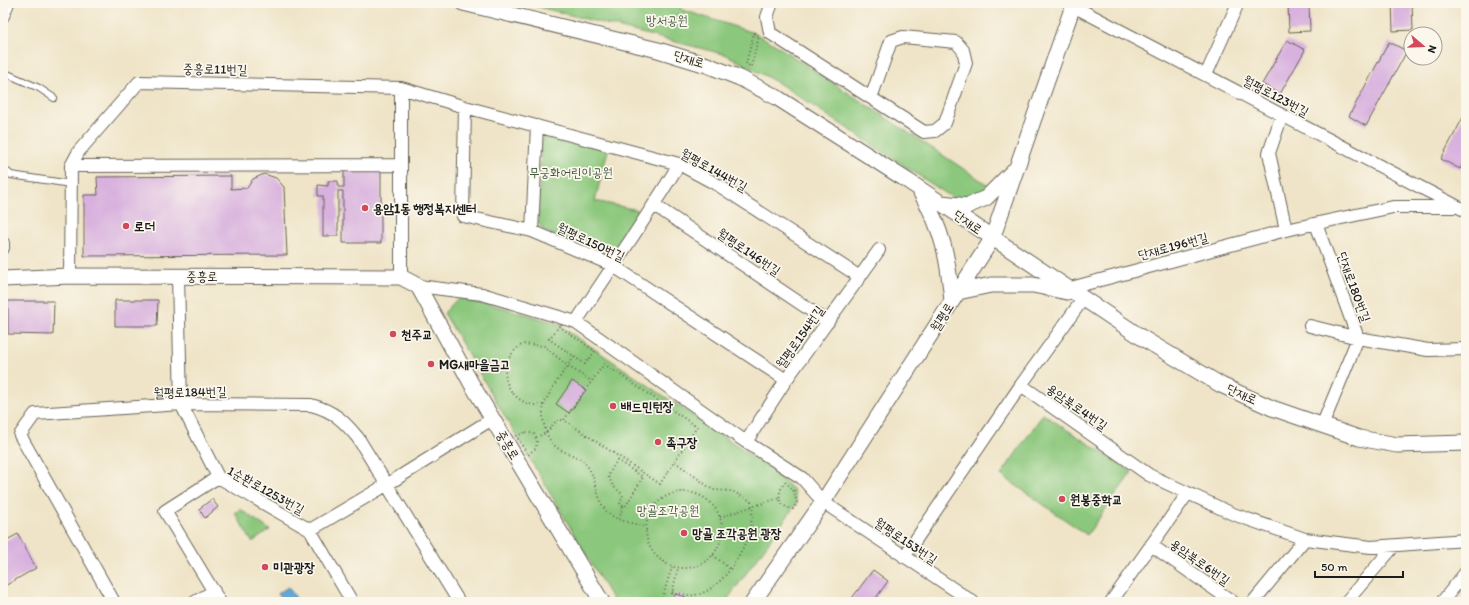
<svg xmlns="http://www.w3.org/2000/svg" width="1469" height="605" font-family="Itim,'Poor Story',sans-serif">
	<rect width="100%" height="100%" fill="#fbf7ec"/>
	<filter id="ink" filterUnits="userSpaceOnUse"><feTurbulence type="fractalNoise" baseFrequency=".025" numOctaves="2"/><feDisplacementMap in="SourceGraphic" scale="8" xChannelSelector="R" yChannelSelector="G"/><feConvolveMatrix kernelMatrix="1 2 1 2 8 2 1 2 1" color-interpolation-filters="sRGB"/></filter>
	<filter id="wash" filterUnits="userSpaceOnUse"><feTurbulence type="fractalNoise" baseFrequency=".012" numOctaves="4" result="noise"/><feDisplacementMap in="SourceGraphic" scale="16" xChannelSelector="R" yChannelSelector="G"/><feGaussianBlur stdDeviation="0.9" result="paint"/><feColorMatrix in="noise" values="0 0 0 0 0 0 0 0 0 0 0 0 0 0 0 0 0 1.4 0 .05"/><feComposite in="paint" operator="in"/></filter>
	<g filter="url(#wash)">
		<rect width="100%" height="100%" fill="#efe4c7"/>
		<path fill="#8bc77c" stroke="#54724c" d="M523,3H682L680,9L754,33L771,42L991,187L987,193L959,202L780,84L727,55Z
			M549,135L608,150L595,201L638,210L620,246L612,256H604L544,231L538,222L541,140Z
			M458,298L508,309L556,323L766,465L793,489L797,503L727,600L724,602H614L444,313Z
			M1043,414L1132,472L1087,535L1001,475Z
			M240,509L270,530L252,542L235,513Z"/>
		<path fill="#60a9d7" stroke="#3e627a" d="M288,587L299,602H283L277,594Z"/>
		<g id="blocks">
			<path fill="#d8b1de" d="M1288,3H1309L1310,31L1289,32Z
				M1392,3H1412L1413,30L1393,31Z
				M1287,40L1305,50L1280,94L1262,84Z
				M1389,42L1407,51L1366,126L1349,116Z
				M1466,112V158L1460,169L1441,159Z
				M344,171H381V243H343V191H338V236H323V196H318V185L328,186V181H338V187H344Z
				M264,174L276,178L284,187L287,255L84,256V195H98L97,177L231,176V189L247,188L253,179Z
				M115,300H158L157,326H115Z
				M8,301H54L53,335L8,334Z
				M572,381L586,390L569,413L556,404Z
				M212,499L218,507L205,518L199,509Z
				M18,534L36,568L3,587V542Z
				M873,570L888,581L873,602H849Z
				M675,594L686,597L684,602H672Z"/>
		</g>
	</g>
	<g filter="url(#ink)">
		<use href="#blocks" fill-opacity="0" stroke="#666258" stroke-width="1"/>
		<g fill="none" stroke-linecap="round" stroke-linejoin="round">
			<g stroke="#666258" stroke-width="8">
				<path id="service" d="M3,72L39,88L54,98
					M3,168L11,175L71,184"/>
			</g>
			<g stroke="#666258" stroke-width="14">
				<path id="minor" d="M772,3L767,17L770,33L924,132L935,131L945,123L966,63L963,50L956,42L903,37L891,41L871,98
					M1073,6L1466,211
					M3,16L8,3
					M1206,75L1238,3
					M401,88V277
					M465,107L463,216L532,231L612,265L786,380
					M1282,115L1269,153L1286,230
					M71,166L400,165
					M654,205L828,322
					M1316,224L1358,338L1322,426
					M532,231L537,126
					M3,243V248
					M70,276L71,166L79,151L139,82L401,88L465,107L679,164L718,185L860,277
					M178,276L181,404L218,477
					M418,286L482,294L576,322L746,442L802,478L823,502L973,602
					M1067,289L1286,230L1393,207H1455
					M576,322C610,269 647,218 679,164
					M1310,326L1358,338L1428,350L1466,349
					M1021,385L1149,475L1233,514L1305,539L1371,547L1466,540
					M746,442L786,380L879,250
					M310,530L388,484L492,419
					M1151,545L1233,602
					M904,557L1021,385L1083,299
					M114,602L20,435L35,414L181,404L311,405C334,411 344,421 358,438L459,602
					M195,602L214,591
					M220,602L165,511L218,477L310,530L352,602
					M1111,602L1188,493
					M1253,602L1305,539
					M1346,602L1394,546
					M1442,602L1466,572"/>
			</g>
			<g stroke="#666258" stroke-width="17">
				<path id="tertiary" d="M463,3L658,50L707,65L740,78L776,97L908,181L1144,339L1221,385L1272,408L1359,438L1397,445L1466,443
					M921,193C943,230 948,258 952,301
					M942,203L967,206L986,198L1013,171
					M3,279L70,276L401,277L418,286L471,383L602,602
					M958,292L991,285H1033L1067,292
					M753,602L823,502L992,239L1074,3"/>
			</g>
			<path stroke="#666258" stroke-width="2" stroke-dasharray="1 3" stroke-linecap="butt" d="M754,33L759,36L751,67L746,64Z
				M559,326L595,351L585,364L549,339Z
				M574,357C567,367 546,395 544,406C541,419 545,436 555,446C564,454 577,454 586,464C598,479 596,506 611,515C621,522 634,523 645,527
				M604,364L697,427L660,484L564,420Z
				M543,405C510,409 488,366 523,344L544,346L568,366L591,381
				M526,432L534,434L537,441L536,448L528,455L516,436Z
				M536,437L546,433L557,420H564
				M617,460L643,477L625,507L620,504L623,495L613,486L608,476Z
				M785,482L793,489L797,503L793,509C776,506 777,493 785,482Z
				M646 530a38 38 0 1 1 76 0a38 38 0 1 1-76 0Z
				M720,517L779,498
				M619,519L623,506
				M713,555L730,569
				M672,592C679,593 687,596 694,595C726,592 759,531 751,501L732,491L713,490L674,461
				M661,602L672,567
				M670,602L678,568"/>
			<use href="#service" stroke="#fff" stroke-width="6"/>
			<use href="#minor" stroke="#fff" stroke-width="12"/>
			<use href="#tertiary" stroke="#fff" stroke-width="15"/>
		</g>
	</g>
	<g fill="#d1495b" stroke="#fbf7ec" stroke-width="1.5">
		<circle cx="365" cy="208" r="4"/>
		<circle cx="126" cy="226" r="4"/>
		<circle cx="393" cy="334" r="4"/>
		<circle cx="431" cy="364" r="4"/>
		<circle cx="613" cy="406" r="4"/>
		<circle cx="658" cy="442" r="4"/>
		<circle cx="1062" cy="499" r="4"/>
		<circle cx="684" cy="533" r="4"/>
		<circle cx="265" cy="567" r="4"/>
	</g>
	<g text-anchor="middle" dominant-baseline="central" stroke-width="3.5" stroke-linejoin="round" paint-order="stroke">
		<g font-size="13" fill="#43583e" stroke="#fbf7ec">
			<text x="667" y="20">방서공원</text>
			<text x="571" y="172">무궁화어린이공원</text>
			<text x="668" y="510">망골조각공원</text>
		</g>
		<g font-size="13" fill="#1c1c1c" stroke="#fbf7ec">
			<text transform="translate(689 59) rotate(17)">단재로</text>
			<text transform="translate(215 69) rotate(1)">중흥로11번길</text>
			<text transform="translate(1276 96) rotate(28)">월평로123번길</text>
			<text transform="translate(714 170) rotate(29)">월평로144번길</text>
			<text transform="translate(968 222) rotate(35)">단재로</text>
			<text transform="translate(591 242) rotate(25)">월평로150번길</text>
			<text transform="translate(1173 246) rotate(-15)">단재로196번길</text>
			<text transform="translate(749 252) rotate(34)">월평로146번길</text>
			<text x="202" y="276">중흥로</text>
			<text transform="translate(1354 287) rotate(70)">단재로180번길</text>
			<text transform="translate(942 317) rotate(-58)">월평로</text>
			<text transform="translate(800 337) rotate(-55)">월평로154번길</text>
			<text transform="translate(190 392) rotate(-1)">월평로184번길</text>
			<text transform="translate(1242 394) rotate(24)">단재로</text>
			<text transform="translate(1077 407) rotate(35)">용암북로4번길</text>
			<text transform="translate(508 445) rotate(59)">중흥로</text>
			<text transform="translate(266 490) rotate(29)">1순환로1253번길</text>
			<text transform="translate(906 541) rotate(34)">월평로153번길</text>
			<text transform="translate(1200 562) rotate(35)">용암북로6번길</text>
		</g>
		<g font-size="13" font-weight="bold" fill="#1c1c1c" stroke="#fbf7ec" text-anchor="start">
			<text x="373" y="208">용암1동 행정복지센터</text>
			<text x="134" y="226">로더</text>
			<text x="401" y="334">천주교</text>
			<text x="439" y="364">MG새마을금고</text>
			<text x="621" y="406">배드민턴장</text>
			<text x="666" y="442">족구장</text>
			<text x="1070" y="499">원봉중학교</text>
			<text x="692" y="533">망골 조각공원 광장</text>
			<text x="273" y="567">미관광장</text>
		</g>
	</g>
	<rect width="1469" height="605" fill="none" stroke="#fbf7ec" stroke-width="16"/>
	<g transform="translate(1423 46) rotate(109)"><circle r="19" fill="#fbf7ec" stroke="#a29f99"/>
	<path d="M0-3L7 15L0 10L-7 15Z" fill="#d1495b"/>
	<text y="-6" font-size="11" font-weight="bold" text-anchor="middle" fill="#1c1c1c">N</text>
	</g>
	<path d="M1315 571v6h88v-6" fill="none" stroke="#1c1c1c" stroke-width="2"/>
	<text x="1321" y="571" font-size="12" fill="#1c1c1c" stroke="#fbf7ec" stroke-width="3" paint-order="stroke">50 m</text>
</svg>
